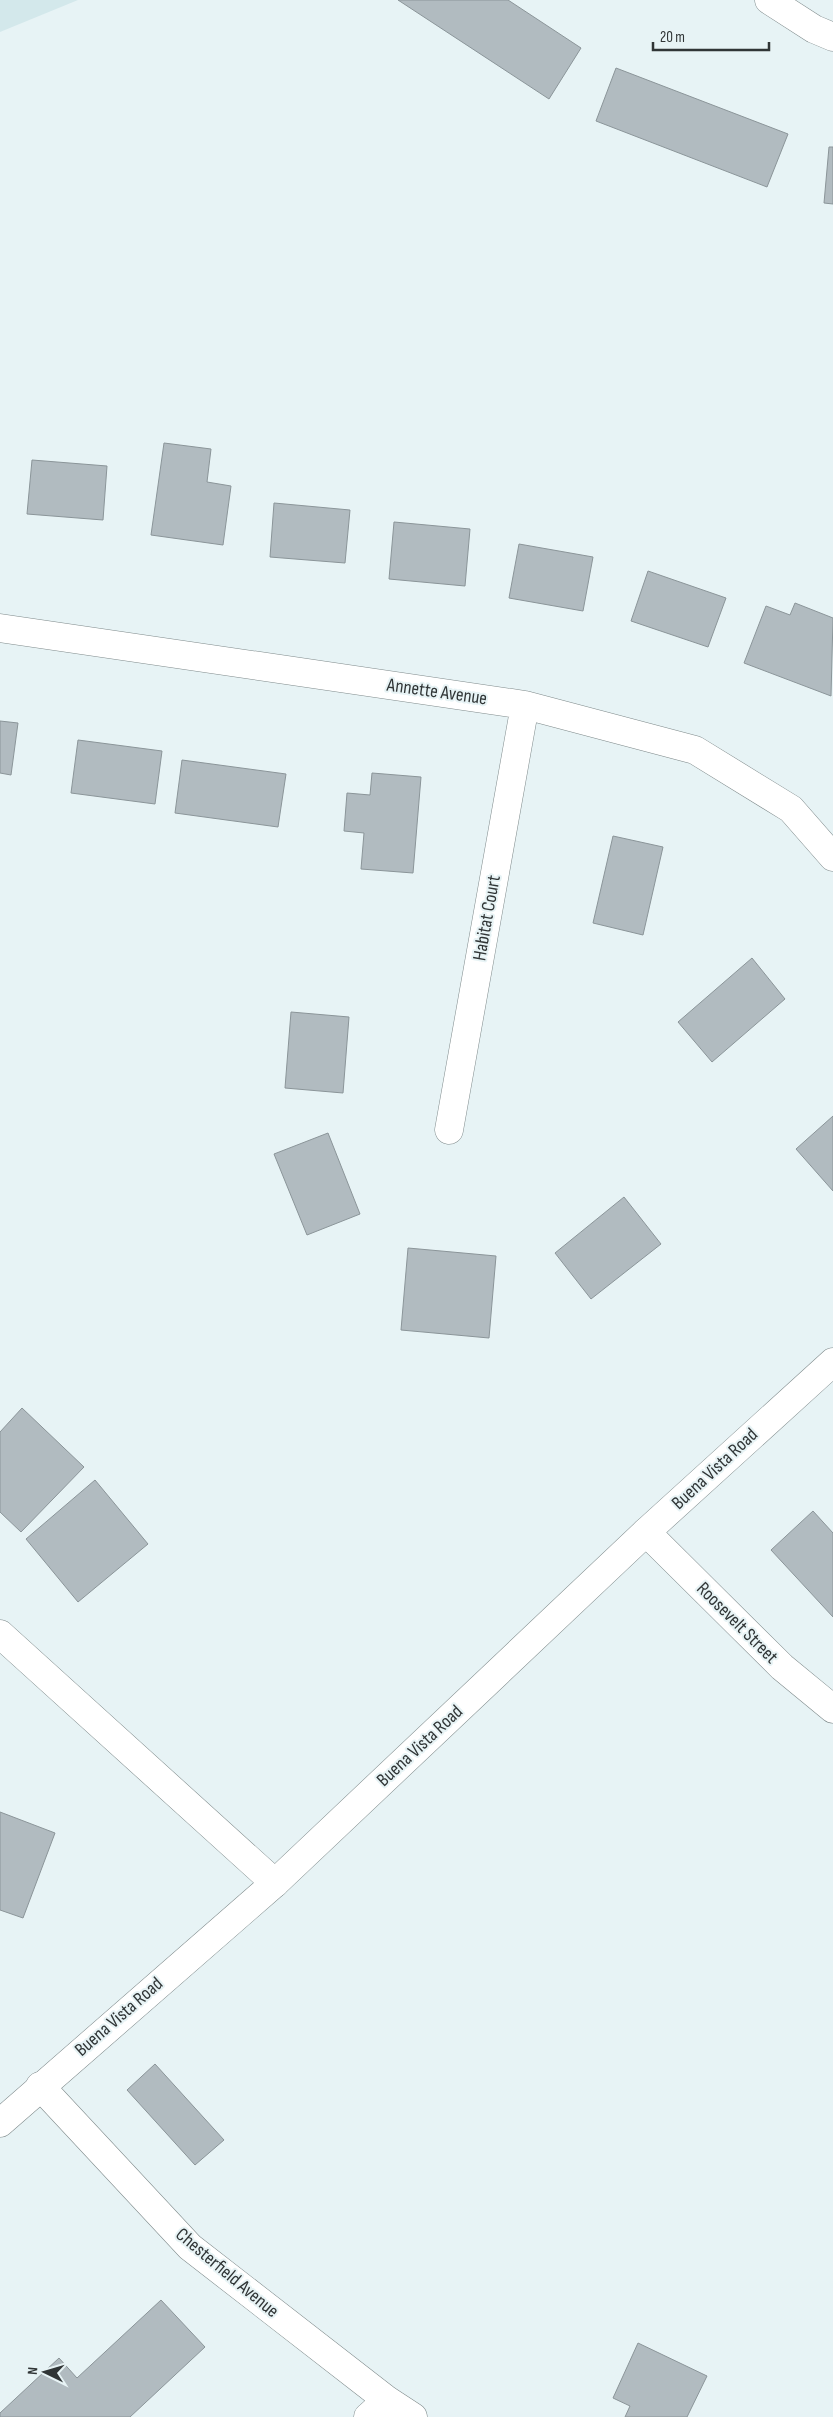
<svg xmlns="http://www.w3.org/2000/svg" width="833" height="2417" font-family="'Sofia Sans Condensed',sans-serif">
	<rect width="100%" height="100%" fill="#e7f3f5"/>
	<path fill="#d3e8eb" d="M0,0H78L0,32Z"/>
	<path fill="#b1bbc0" stroke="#8b9599" d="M398,0H508L581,48L549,99Z
		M616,68L788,134L767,187L596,121Z
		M829,147H833V204L824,203Z
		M164,443L211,449L207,482L231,486L223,545L151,535Z
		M32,460L107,466L103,520L27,514Z
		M274,503L350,510L345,563L270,557Z
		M394,522L470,529L465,586L389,579Z
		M519,544L593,557L583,611L509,598Z
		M648,571L726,598L708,647L631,621Z
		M795,603L833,618L831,696L744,663L766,606L790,615Z
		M0,721L18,723L11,775L0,773Z
		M78,740L162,751L155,804L71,793Z
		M182,760L286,774L278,827L175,813Z
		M372,773L421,777L413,873L361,869L364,833L344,831L347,793L370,795Z
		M613,836L663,847L643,935L593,923Z
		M752,958L785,999L712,1062L678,1022Z
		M291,1012L349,1017L343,1093L285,1088Z
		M833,1116V1191L796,1149Z
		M328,1133L360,1214L307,1235L274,1154Z
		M624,1197L661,1244L591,1299L555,1253Z
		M408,1248L496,1256L489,1338L401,1330Z
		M22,1408L84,1467L21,1532L0,1512V1432Z
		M95,1480L148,1544L78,1602L26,1539Z
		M813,1511L833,1533V1617L771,1550Z
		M0,1812L55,1833L23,1918L0,1910Z
		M155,2064L224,2140L195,2165L127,2090Z
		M161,2300L205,2347L130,2417H0V2413L59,2358L77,2378Z
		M638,2343L707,2376L687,2417H625L630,2406L613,2398Z"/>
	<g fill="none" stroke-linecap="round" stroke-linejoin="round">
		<g stroke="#7f8a8b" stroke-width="29">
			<path id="minor" d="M769,0L814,29L833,37
				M0,628L525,705L695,750L791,809L833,857
				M449,1130L525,705
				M646,1532L782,1667L833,1709
				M0,1634L275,1883
				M40,2086L190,2247L387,2400L413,2417
				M368,2417L387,2400"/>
		</g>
		<g stroke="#7f8a8b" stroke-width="29">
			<path id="primary" d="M0,2123L275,1883L646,1532L833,1362"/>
		</g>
		<use href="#minor" stroke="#fff" stroke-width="28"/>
		<use href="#primary" stroke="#fff" stroke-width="28"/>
	</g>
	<g text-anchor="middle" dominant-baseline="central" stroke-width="4" stroke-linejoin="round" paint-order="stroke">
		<g font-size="19" fill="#303536" stroke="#e7f3f5">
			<text transform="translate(437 692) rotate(8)">Annette Avenue</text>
			<text transform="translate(487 918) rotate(-80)">Habitat Court</text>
			<text transform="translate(715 1469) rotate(-43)">Buena Vista Road</text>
			<text transform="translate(737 1623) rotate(45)">Roosevelt Street</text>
			<text transform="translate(420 1746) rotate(-43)">Buena Vista Road</text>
			<text transform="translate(119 2017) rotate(-41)">Buena Vista Road</text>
			<text transform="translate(227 2273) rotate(40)">Chesterfield Avenue</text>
		</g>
	</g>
	<g transform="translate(45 2372) rotate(275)" stroke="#e7f3f5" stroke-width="4" paint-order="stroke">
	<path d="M0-4L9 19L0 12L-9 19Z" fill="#303536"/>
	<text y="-8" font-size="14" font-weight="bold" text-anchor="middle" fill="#303536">N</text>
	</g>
	<path d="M653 42v8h116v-8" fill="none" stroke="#303536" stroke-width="2.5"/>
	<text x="660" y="42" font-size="15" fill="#303536" stroke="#e7f3f5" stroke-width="4" paint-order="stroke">20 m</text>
</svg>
